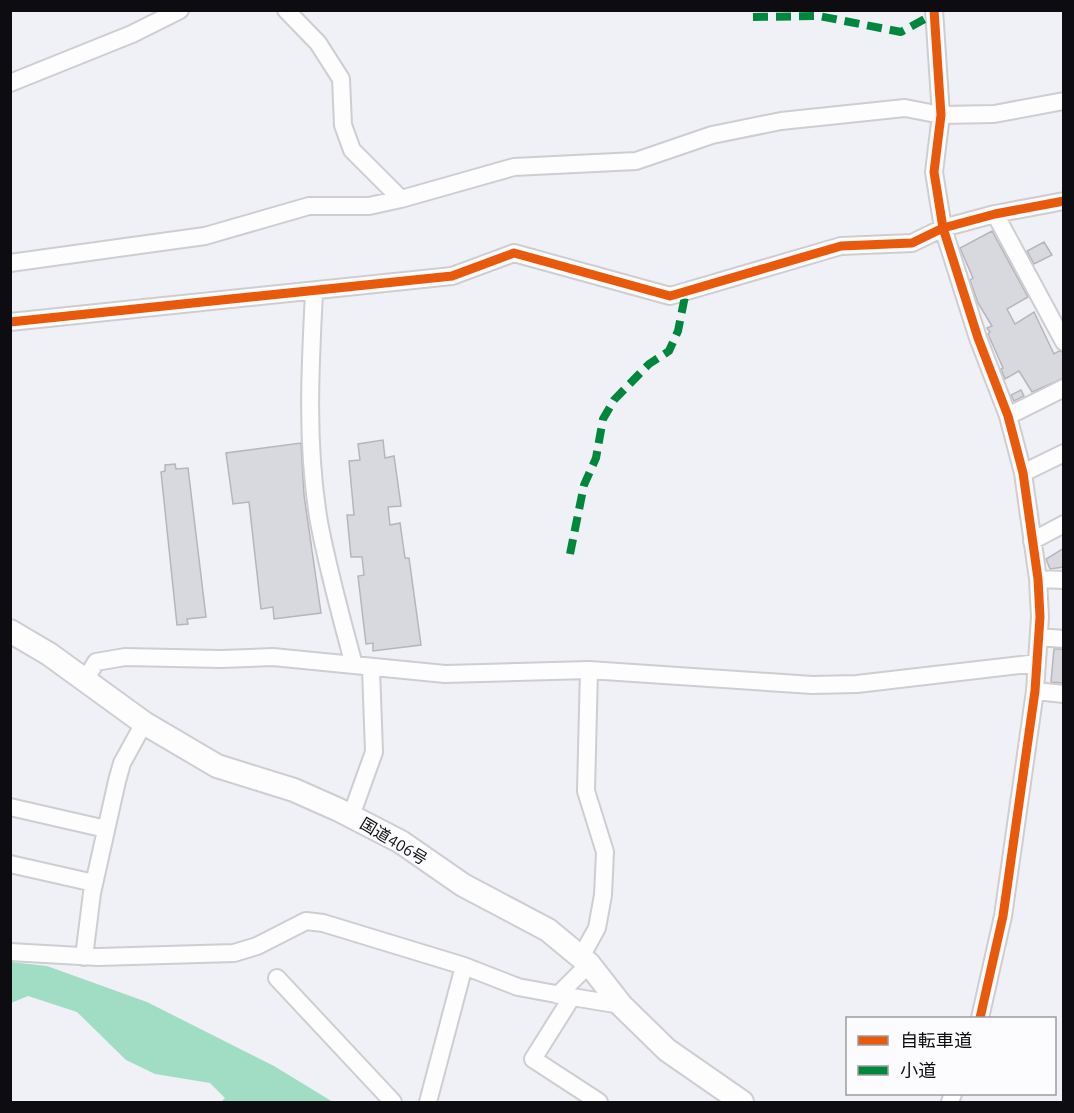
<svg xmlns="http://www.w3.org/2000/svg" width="1074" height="1113" font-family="Ubuntu,'Noto Sans JP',sans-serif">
	<rect width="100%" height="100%" fill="#f0f1f7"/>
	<path fill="#a1dcc5" d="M11,962L47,966L147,1002L274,1066L333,1102H221L225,1098L210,1083L155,1074L126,1060L77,1012L28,996L11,1003Z"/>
	<path fill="#d8d9de" stroke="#b5b5ba" stroke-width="1.5" d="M992,231L1028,297L1007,309L1015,324L1034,312L1054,354L1059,351L1064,352V378L1032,392L1019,371L1005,379L1001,369L1003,368L988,334L990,332L987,328L992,326L978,303L970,280L973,278L960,248Z
		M1044,242L1052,255L1034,264L1027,251Z
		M1021,390L1024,396L1014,401L1011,395Z
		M383,440L385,458L394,456L401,506L388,507L390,525L400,523L405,558H409L421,645L373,651V643L366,644L358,576L364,575L362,557H351L347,515H354L349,461L360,460L358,444Z
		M301,443L304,495L321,613L274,619L273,607L261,609L249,502L233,504L226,453Z
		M175,464L176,469L188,468L206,617L187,619L188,624L177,625L161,472L165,471V465Z
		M1064,548V567L1050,569L1046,559Z
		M1054,649H1064V683L1051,682Z"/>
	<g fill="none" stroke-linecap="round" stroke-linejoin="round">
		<g stroke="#cdcdd2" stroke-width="20">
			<path id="minor" d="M286,10L318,43L341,79L343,125L352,150L401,199
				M934,10L941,115L934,172L943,228L978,338L1008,416L1023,473L1038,579L1040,617L1035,691L1003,916L980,1018
				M10,83L132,34L180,10
				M995,214L1064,342
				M10,263L205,236L309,206H369L401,199L514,167L636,161L712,135L781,121L905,108L941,115L994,114L1064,101
				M314,293C310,369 306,446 319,522C328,570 341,617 354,665
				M10,322L452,276L514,253L670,296L841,246L912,243L943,228L995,214L1064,201
				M1008,416L1064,388
				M1023,473L1064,453
				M1032,541L1064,524
				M1038,579L1064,580
				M1039,637L1064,639
				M84,682L96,662L125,657L221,659L273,657L445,674L589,670L812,685L857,684L1037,663
				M1035,691L1064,694
				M10,807L106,829
				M351,816L374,752L371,669
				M10,864L94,883
				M10,952L98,957L234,953L257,946L306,921L323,923L464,966L518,987L572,997L533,1059L599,1102
				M84,957L92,893L117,781L122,763L144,723
				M581,957L597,928L603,895L605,852L586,791L589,670
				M277,978L393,1102
				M558,995L589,964
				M572,997L621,1005
				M428,1102L464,966
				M950,1102L953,1094"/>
		</g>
		<g stroke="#cdcdd2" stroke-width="26">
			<path id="highway" d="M10,631L49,654L144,723L217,766L294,790L339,810L401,842L463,885L548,930L589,964L621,1005L667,1050L742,1102"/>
		</g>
		<use href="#minor" stroke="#fdfdfe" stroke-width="16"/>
		<use href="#highway" stroke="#fdfdfe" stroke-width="22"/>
		<path stroke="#00873e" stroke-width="8" stroke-dasharray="15 8" stroke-linecap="butt" d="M753,17L819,16L901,32L934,14
			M570,554L584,485L596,458L603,419L614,400L649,364L669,351L678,331L686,291"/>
		<g stroke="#fcfcff" stroke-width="13">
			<path id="cycleway" d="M934,10L941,115L934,172L943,228L978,338L1008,416L1023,473L1038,579L1040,617L1035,691L1003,916L980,1018
				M10,322L452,276L514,253L670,296L841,246L912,243L943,228L995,214L1064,201"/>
		</g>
		<use href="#cycleway" stroke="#e8590c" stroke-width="9"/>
	</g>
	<g text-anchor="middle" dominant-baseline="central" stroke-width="4.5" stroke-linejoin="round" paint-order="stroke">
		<g font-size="16" fill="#0d0d11" stroke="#fcfcff">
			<text transform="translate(394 841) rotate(31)">国道406号</text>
		</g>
	</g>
	<rect width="1074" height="1113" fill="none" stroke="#0d0d11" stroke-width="24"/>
	<rect x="846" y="1017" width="210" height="78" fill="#fcfcff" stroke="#9c9ca0" stroke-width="1.5"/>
	<rect x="858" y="1036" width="30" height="9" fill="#e8590c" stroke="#9c9ca0" stroke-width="1.5"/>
	<text x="900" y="1047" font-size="18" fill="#0d0d11">自転車道</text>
	<rect x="858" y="1066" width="30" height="9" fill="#00873e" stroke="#9c9ca0" stroke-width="1.5"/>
	<text x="900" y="1077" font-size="18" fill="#0d0d11">小道</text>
</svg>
